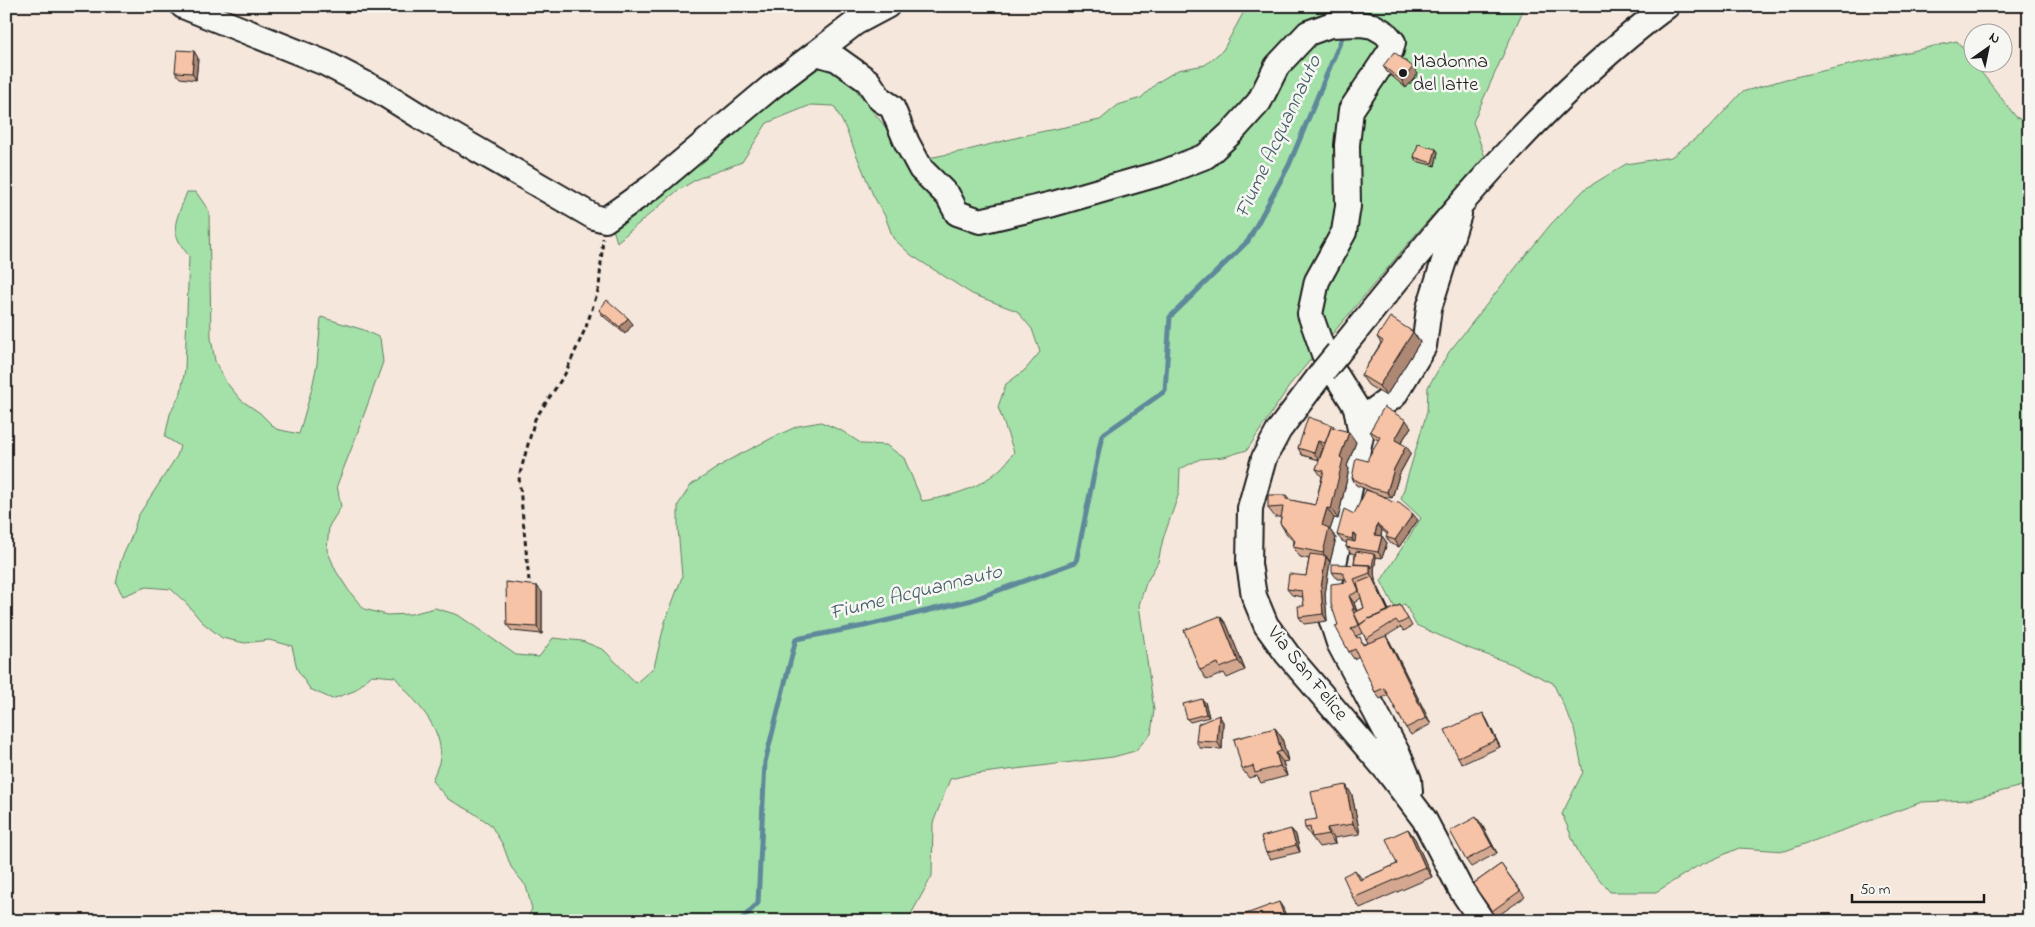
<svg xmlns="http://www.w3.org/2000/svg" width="2035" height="927" font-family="'Indie Flower',sans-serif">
	<rect width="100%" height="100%" fill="#f6e7dc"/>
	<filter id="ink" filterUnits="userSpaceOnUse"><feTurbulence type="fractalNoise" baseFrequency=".02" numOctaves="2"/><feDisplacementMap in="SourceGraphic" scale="10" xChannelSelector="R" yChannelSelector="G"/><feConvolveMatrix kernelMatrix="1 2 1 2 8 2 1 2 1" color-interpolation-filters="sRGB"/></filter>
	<g filter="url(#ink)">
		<path fill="#a4e1a8" stroke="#607e62" d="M1247,6H1525L1473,122L1485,157L1416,234L1292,382L1247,450L1224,457L1200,459L1180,469L1179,493L1163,539L1158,562L1146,583L1139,605L1154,710L1151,734L1135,751L1113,757L967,775L950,779L933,823L932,876L910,916L902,921H526L532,909L526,886L511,867L503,845L490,824L469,810L448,799L432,781C434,774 439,766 440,758C444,727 413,700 395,677L372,675L354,691L332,699L310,689L297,669L292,646L269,640L245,643L222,638L202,622L187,604L171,589L146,587L123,596L116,583L121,560L131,538L138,516L177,456L180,446L165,437L170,414L181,392L185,369L189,256C167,229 176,222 187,192H196L209,211L211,338L215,361L226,382L241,400L260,413L276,429L299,434L312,388L317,364L321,317L364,330L380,338L383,362L354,442L337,485L341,507L329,526L327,550L336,571L349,591L364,609L387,615L411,614L435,608L458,615L516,655L539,657L553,638L582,641L604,650L636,683L654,667L665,622L682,577L678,528V505L691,485L729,460L776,436L798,426L821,422L842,431L862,444L886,445L904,458L922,501C949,497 978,489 999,470C1005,465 1010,458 1014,452L998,407L1006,384L1025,370L1040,352L1032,329L1017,311L972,294L911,255L893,238L885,216L873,195L845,127L834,106L811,105L767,123L742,162L697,179L677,191L617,242L613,229L818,64L840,70L887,129L896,150L918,160L964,151L1035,133L1100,120L1118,105L1141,98L1158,82L1178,70L1205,65L1223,50Z
			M1957,41L2016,117L2029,124V784L1969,800L1922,802L1785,851L1739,848L1696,867L1656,892H1610L1580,856L1562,814L1583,772L1574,728L1553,683L1512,664L1465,647L1416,625L1405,604L1395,608L1381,581L1421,518L1401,499L1427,412L1428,387L1449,352L1521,261L1551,224L1585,189L1626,164L1671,157L1708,129L1742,92L1786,79Z"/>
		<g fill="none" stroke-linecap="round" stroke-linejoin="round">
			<path stroke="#5f899a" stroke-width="5" d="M1352,13L1355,6
				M740,921L758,903L765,762L796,639L864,626L972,600L1076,562L1102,435L1165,391L1170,317L1248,241L1289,165L1344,33"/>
			<g stroke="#1c1c1c" stroke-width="28">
				<path id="minor" d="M183,6L325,63L381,92L426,120L594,217L605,220L653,186L771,87L816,53L837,59L868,81L880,99L892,107L907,143L921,169L948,196L957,213L980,221L1053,204L1165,172L1206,156L1232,132L1259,102L1277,66L1308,33L1330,25L1360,24L1373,26L1385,33L1393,42L1391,50L1351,110L1347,145L1348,206L1344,232L1317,281L1310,314L1324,354
					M816,53L855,23L887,6
					M1338,353C1436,231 1540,101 1667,6
					M1324,370L1279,430L1264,458L1250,508L1249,564L1254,596L1266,625L1287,654L1389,773L1424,819L1460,888L1482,921
					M1336,375L1356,407L1361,435L1330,583L1329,612L1339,643L1399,756L1409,780L1410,792
					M1359,421L1394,396L1424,346L1429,308L1459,214"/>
			</g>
			<path stroke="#1c1c1c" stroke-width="3" stroke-dasharray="5 4" stroke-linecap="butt" d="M529,581L519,477L535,419L565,374L586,327L599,288L603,238"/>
			<use href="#minor" stroke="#f6f6f2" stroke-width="24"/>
			<g stroke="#1c1c1c" stroke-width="28" stroke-linecap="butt">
				<path id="minor-bridge" d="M1324,370L1338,353"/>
			</g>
			<use href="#minor-bridge" stroke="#f6f6f2" stroke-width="24"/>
		</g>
		<path fill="#d4a890" stroke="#1c1c1c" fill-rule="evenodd" d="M198,58L196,80L180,78L175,72Z
			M1383,66L1418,74L1406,88L1387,72Z
			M1436,149L1438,152L1435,166L1416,161L1414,157Z
			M599,310L633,324L625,334L603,316Z
			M1413,332L1420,342L1386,396L1368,385L1361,375L1381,343L1377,337Z
			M1411,427L1401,443L1411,453L1399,475L1392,498L1382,496L1418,520L1399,547L1391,544L1386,537L1388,535L1382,530L1381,536H1382L1387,543L1382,558L1376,557L1374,571L1375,580L1389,610L1400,605L1412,626L1404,631L1401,627L1386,636L1390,642L1431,724L1411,735L1406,728L1388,695L1380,699L1375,692L1359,656L1354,659L1349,652L1338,625L1347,582L1346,579H1337L1332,572L1354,564L1355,554L1351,553L1346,547L1347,543L1342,541L1337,535L1372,492L1356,485L1352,478L1368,461L1379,440L1374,438L1370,431ZM1361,598L1364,608L1357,611L1354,603ZM1363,633L1368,643L1365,644L1357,638L1356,636Z
			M1336,428L1356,442L1347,466L1349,469L1338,519L1334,518L1330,530L1336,538L1330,562L1325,594L1327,621L1304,624L1299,617L1304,606L1303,597L1292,595L1287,589L1306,576L1309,559L1300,557L1293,547L1294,542L1286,533L1280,523L1281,517H1275L1268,508L1286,495L1290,500L1315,505L1322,477L1316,469L1324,448L1323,447L1319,460L1302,455L1298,448Z
			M542,592V634L512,631L507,625Z
			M1220,616L1227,625L1245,670L1227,678L1224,673L1207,680L1200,670Z
			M1202,699L1205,702L1209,717L1190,722L1187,719Z
			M1483,713L1487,720L1500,747L1462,764L1458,757Z
			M1219,715L1223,722L1222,749L1200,748L1196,741Z
			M1275,728L1282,738L1288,761L1283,762L1287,776L1261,783L1257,776L1249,778L1242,769Z
			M1346,785L1352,795L1360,834L1334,838L1335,844L1319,847L1305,828L1317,819Z
			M1481,823L1497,853L1471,867L1466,860Z
			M1291,829L1296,835L1300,852L1270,859L1266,853Z
			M1408,829L1415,839L1432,877L1360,908L1353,898L1355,870L1362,879L1397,864Z
			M1501,864L1525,897L1496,917L1473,884Z"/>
		<path fill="#ad8875" stroke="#1c1c1c" d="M194,51L198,58L196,80L192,73Z
			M1413,67L1418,74L1406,88L1402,81Z
			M1436,149L1438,152L1435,166L1432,163Z
			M628,318L633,324L625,334L620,327Z
			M1413,332L1420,342L1386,396L1379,386Z
			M1406,420L1411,427L1399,446L1395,440Z
			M1349,432L1356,442L1347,466L1349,469L1338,519L1331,509L1340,457Z
			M1318,441L1323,447L1319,460L1314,453Z
			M1406,446L1411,453L1399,475L1392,498L1387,492L1394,469Z
			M1327,508L1334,518L1330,530L1336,538L1330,562L1323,553L1322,525Z
			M1413,514L1418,520L1399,547L1395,540Z
			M1377,524L1382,530L1380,541L1375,535Z
			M1353,533L1358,540L1357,546L1352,539Z
			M1382,536L1387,543L1382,558L1378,552Z
			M1374,554L1376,557L1374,571L1375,580L1392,618L1370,573V565Z
			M1326,556L1330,562L1325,594L1327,621L1323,614L1321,588Z
			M537,586L542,592V634L537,627Z
			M1349,596L1354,603L1358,615L1354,609Z
			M1220,616L1227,625L1245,670L1238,661Z
			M1386,636L1390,642L1431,724L1426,718Z
			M1202,699L1205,702L1209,717L1206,714Z
			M1483,713L1487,720L1500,747L1496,740Z
			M1219,715L1223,722L1222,749L1217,742Z
			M1275,728L1282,738L1288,761L1281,751Z
			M1276,753L1283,762L1287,776L1280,766Z
			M1346,785L1352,795L1360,834L1353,824Z
			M1476,817L1481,823L1497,853L1492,846Z
			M1327,828L1334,838L1335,844L1328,834Z
			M1291,829L1296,835L1300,852L1296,845Z
			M1408,829L1415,839L1432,877L1425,867Z
			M1279,902L1283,908L1288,921H1286Z"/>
		<path fill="#f7c3a7" stroke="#1c1c1c" d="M177,50L194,51L192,73L175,72Z
			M1394,52L1413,67L1402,81L1383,66Z
			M1418,144L1436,149L1432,163L1414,157Z
			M607,300L628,318L620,327L599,310Z
			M1390,317L1413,332L1379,386L1361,375L1383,341L1377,337Z
			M1384,407L1406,420L1395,440L1406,446L1394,469L1387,492L1371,488L1352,478L1356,458L1368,461V458L1380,437L1370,431Z
			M1308,417L1334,426V428L1331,427L1325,443L1318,441L1314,453L1298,448Z
			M1331,427L1349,432L1340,457L1343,459L1331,509L1327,508L1322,525L1329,528L1323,553L1293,547L1295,541L1280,523L1283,507L1268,508V495H1286V499L1315,505L1324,471L1316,469Z
			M1366,490L1383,496L1392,502L1399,503L1413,514L1395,540L1386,537L1388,533L1377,524L1375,535L1382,536L1378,552L1346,547L1347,540L1355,542L1356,534L1353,533L1352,539L1337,535L1344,509L1354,514Z
			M1356,551L1374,554L1372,568L1370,565L1354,564Z
			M1310,554L1326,556L1321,588L1323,614L1299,617L1298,606H1304L1302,591L1287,589L1289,574L1306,576Z
			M1332,564L1370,565V573L1354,579L1359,591L1349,596L1354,609H1352L1359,625L1351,629L1357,638L1360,637L1363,645L1386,636L1426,718L1406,728L1384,688L1375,692L1355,649L1349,652L1335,626L1338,625L1331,604V584L1347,582L1343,573L1332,572Z
			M1372,577L1388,611L1370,619L1369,618L1360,625L1354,613L1364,608L1357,583Z
			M506,582L537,586V627L507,625Z
			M1400,605L1408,619L1399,624L1396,620L1366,639L1359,625L1369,618V619Z
			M1220,616L1238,661L1220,668L1218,663L1200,670L1184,630Z
			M1202,699L1206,714L1187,719L1183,704Z
			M1483,713L1496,740L1458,757L1445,730Z
			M1219,715L1217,742L1196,741L1198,724Z
			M1275,728L1281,751L1276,753L1280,766L1255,773L1253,766L1242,769L1234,739Z
			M1346,785L1353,824L1327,828L1328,834L1312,837L1310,827L1305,828L1304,821L1317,819L1311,792Z
			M1476,817L1492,846L1466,860L1450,831Z
			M1291,829L1296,845L1266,853L1261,837Z
			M1408,829L1425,867L1353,898L1343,876L1355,870L1360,880L1397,864L1386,839Z
			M1501,864L1520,891L1492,911L1473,884Z
			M1279,902L1286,921H1236L1235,918Z"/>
	</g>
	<circle fill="#1c1c1c" stroke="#f6f6f2" stroke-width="2" cx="1403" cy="73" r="5"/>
	<g text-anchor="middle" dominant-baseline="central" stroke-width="5" stroke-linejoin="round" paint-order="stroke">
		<g font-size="20" fill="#1c1c1c" stroke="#f6f6f2" text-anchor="start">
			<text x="1413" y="62">Madonna<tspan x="1413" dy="23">del latte</tspan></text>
		</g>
		<g font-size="20" fill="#1c1c1c" stroke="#f6f6f2">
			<text transform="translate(1307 674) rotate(51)">Via San Felice</text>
		</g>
		<g font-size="21" font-style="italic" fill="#435c66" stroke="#f6f6f2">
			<text transform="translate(1279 137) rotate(-65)">Fiume Acquannauto</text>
			<text transform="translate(916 593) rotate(-14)">Fiume Acquannauto</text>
		</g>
	</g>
	<rect width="2035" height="927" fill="none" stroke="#f6f6f2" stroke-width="25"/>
	<rect x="12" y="12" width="2010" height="902" fill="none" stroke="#1c1c1c" stroke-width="2" filter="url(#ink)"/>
	<g transform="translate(1988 48) rotate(33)"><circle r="24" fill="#f6f6f2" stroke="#9f9f9c"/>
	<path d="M0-4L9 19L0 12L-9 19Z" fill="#1c1c1c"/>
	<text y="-8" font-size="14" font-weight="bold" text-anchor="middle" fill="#1c1c1c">N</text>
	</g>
	<path d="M1852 894v8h132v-8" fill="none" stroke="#1c1c1c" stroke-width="2.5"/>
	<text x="1860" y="894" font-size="15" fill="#1c1c1c" stroke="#f6f6f2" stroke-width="4" paint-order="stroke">50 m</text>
</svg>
